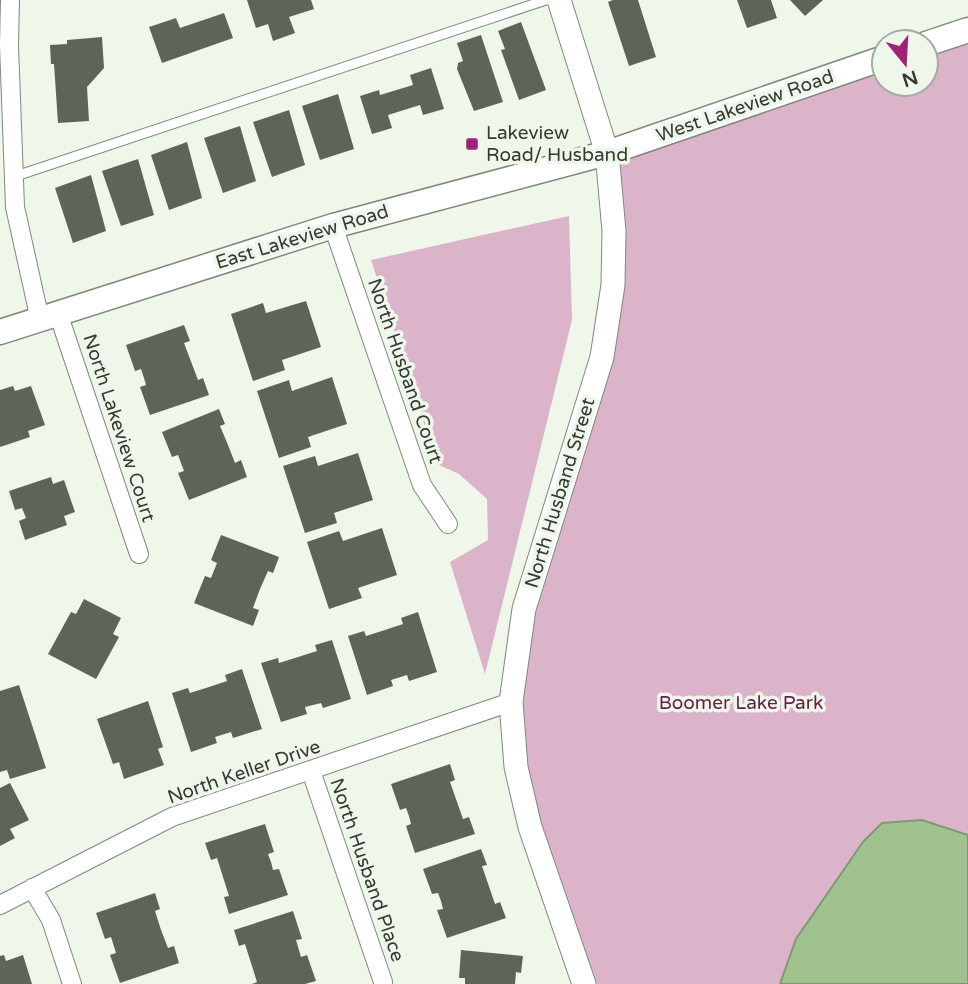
<svg xmlns="http://www.w3.org/2000/svg" width="968" height="984" font-family="'Varela Round',sans-serif">
	<rect width="100%" height="100%" fill="#eef7ea"/>
	<path fill="#dbb4c9" d="M968,35V984H585L531,827L517,657L604,357L609,154L884,63V84H926V49Z
		M569,216L572,320L485,674L450,562L488,540L487,499L459,474L437,464L371,260Z"/>
	<path fill="#9fc28f" stroke="#809974" stroke-width="2" d="M922,820L968,835V984H780L796,939L863,842L882,823Z"/>
	<path fill="#5d6559" d="M247,0H311L314,9L289,17L295,33L273,41L268,24L256,28Z
		M613,0H638L656,57L629,66L608,2Z
		M737,0H771L777,18L747,28Z
		M790,0H823L805,16Z
		M224,13L233,38L162,63L149,27L176,18L180,28Z
		M521,22L546,90L519,100L501,50L505,49L498,31Z
		M481,35L503,102L474,111L457,69L458,63L463,61L457,43Z
		M102,37L104,68L87,87L89,121L58,123L54,64H51L50,45L67,44V40Z
		M431,68L444,109L423,115L420,105L388,115L392,128L372,134L360,96L379,90L380,95L413,85L410,75Z
		M338,94L354,149L320,160L302,106Z
		M289,110L305,165L272,177L253,122Z
		M240,126L256,181L223,193L204,138Z
		M187,142L202,198L169,210L151,155Z
		M138,159L154,215L121,226L102,171Z
		M91,175L106,231L73,243L55,188Z
		M306,301L321,347L282,360L285,370L253,381L231,314L263,303L266,313Z
		M184,325L190,341L184,343L198,380L203,378L209,395L150,415L140,387L146,385L144,378L141,369L135,371L126,345Z
		M332,377L347,424L308,437L311,447L279,458L257,391L289,380L292,391Z
		M13,386L15,391L31,386L45,425L28,431L30,437L0,447V390Z
		M219,409L225,424L220,426L228,445L235,463L241,460L247,477L189,500L178,473L184,471L178,455L172,457L162,432Z
		M358,453L373,500L334,513L337,523L305,533L283,466L315,456L318,466Z
		M51,477L53,484L64,480L75,512L64,516L67,525L25,540L19,521L26,518L22,508L15,510L9,491Z
		M382,528L397,575L358,588L362,598L329,609L307,542L339,531L343,541Z
		M221,535L279,557L273,573L268,571L260,589L253,608L259,610L253,626L194,603L205,576L211,578L217,563L211,560Z
		M84,599L121,618L113,634L119,637L96,679L48,654L71,612L76,614Z
		M418,612L437,672L409,681L407,675L391,680L393,686L367,695L348,636L364,631L366,636L385,630L403,624L401,618Z
		M332,640L351,699L323,708L321,703L305,707L307,714L281,722L261,663L278,658L279,663L317,651L315,645Z
		M242,669L262,729L233,738L231,732L215,737L217,743L191,752L172,693L188,688L190,693L209,687L227,681L225,675Z
		M19,685L46,768L10,779L7,770L0,772V691Z
		M148,701L163,747L158,749L164,765L124,779L119,762L113,764L97,719Z
		M450,764L455,780L450,782L463,819L469,817L475,834L415,853L406,826L411,824L409,816L406,808L400,810L391,784Z
		M10,783L29,820L10,829L15,838L0,846V788Z
		M265,824L274,852L268,854L271,862L273,870L279,869L288,895L229,914L224,897L229,896L217,858L211,860L205,843Z
		M481,849L487,865L482,866L495,904L500,902L506,918L447,938L437,910L443,909L441,901L438,893L432,894L423,869Z
		M155,893L160,909L155,911L161,930L168,948L174,946L179,963L120,983L110,955L116,953L111,937L105,939L96,913Z
		M293,911L302,939L296,940L301,957L307,955L316,981L305,984H252L257,982L245,944L239,946L234,930Z
		M461,950L523,956L521,973L516,972L515,984H465V978H459Z
		M4,955L6,961L23,955L32,984H0V956Z"/>
	<g fill="none" stroke-linecap="round" stroke-linejoin="round">
		<g stroke="#80887c" stroke-width="11">
			<path id="service" d="M16,176L546,0"/>
		</g>
		<g stroke="#80887c" stroke-width="20">
			<path id="minor" d="M10,0L9,45L15,207L40,320
				M333,226L422,485L448,524
				M59,316L139,554
				M311,771L383,982
				M32,888L51,920L72,984
				M0,905L172,817L511,702"/>
		</g>
		<g stroke="#80887c" stroke-width="25">
			<path id="tertiary" d="M559,0L607,153L614,231L613,285L602,357L524,609L511,702L516,767L530,827L584,984"/>
		</g>
		<g stroke="#80887c" stroke-width="27">
			<path id="secondary" d="M926,44L968,30
				M0,332L333,226L607,153L884,58"/>
		</g>
		<use href="#service" stroke="#fff" stroke-width="9"/>
		<use href="#minor" stroke="#fff" stroke-width="18"/>
		<use href="#tertiary" stroke="#fff" stroke-width="23"/>
		<use href="#secondary" stroke="#fff" stroke-width="24"/>
	</g>
	<rect fill="#9f2276" stroke="#eef7ea" stroke-width="2.5" x="465" y="137" width="14" height="14" rx="3.5"/>
	<g text-anchor="middle" dominant-baseline="central" stroke-width="7" stroke-linejoin="round" paint-order="stroke">
		<g font-size="19" fill="#363a34" stroke="#eef7ea">
			<text transform="translate(745 106) rotate(-19)">West Lakeview Road</text>
			<text transform="translate(302 237) rotate(-17)">East Lakeview Road</text>
			<text transform="translate(405 371) rotate(71)">North Husband Court</text>
			<text transform="translate(119 428) rotate(72)">North Lakeview Court</text>
			<text transform="translate(560 493) rotate(-73)">North Husband Street</text>
			<text transform="translate(244 772) rotate(-19)">North Keller Drive</text>
			<text transform="translate(367 870) rotate(71)">North Husband Place</text>
		</g>
		<g font-size="19" fill="#363a34" stroke="#eef7ea" text-anchor="start">
			<text x="486" y="133">Lakeview<tspan x="486" dy="22">Road/ Husband</tspan></text>
		</g>
		<g font-size="19" fill="#631f4a" stroke="#eef7ea">
			<text x="741" y="703">Boomer Lake Park</text>
		</g>
	</g>
	<g transform="translate(905 63) rotate(162)"><circle r="33" fill="#eef7ea" stroke="#a4aba1" stroke-width="2"/>
	<path d="M0-5L12 26L0 18L-12 26Z" fill="#9f2276"/>
	<text y="-10" font-size="19" font-weight="bold" text-anchor="middle" fill="#363a34">N</text>
	</g>
</svg>
